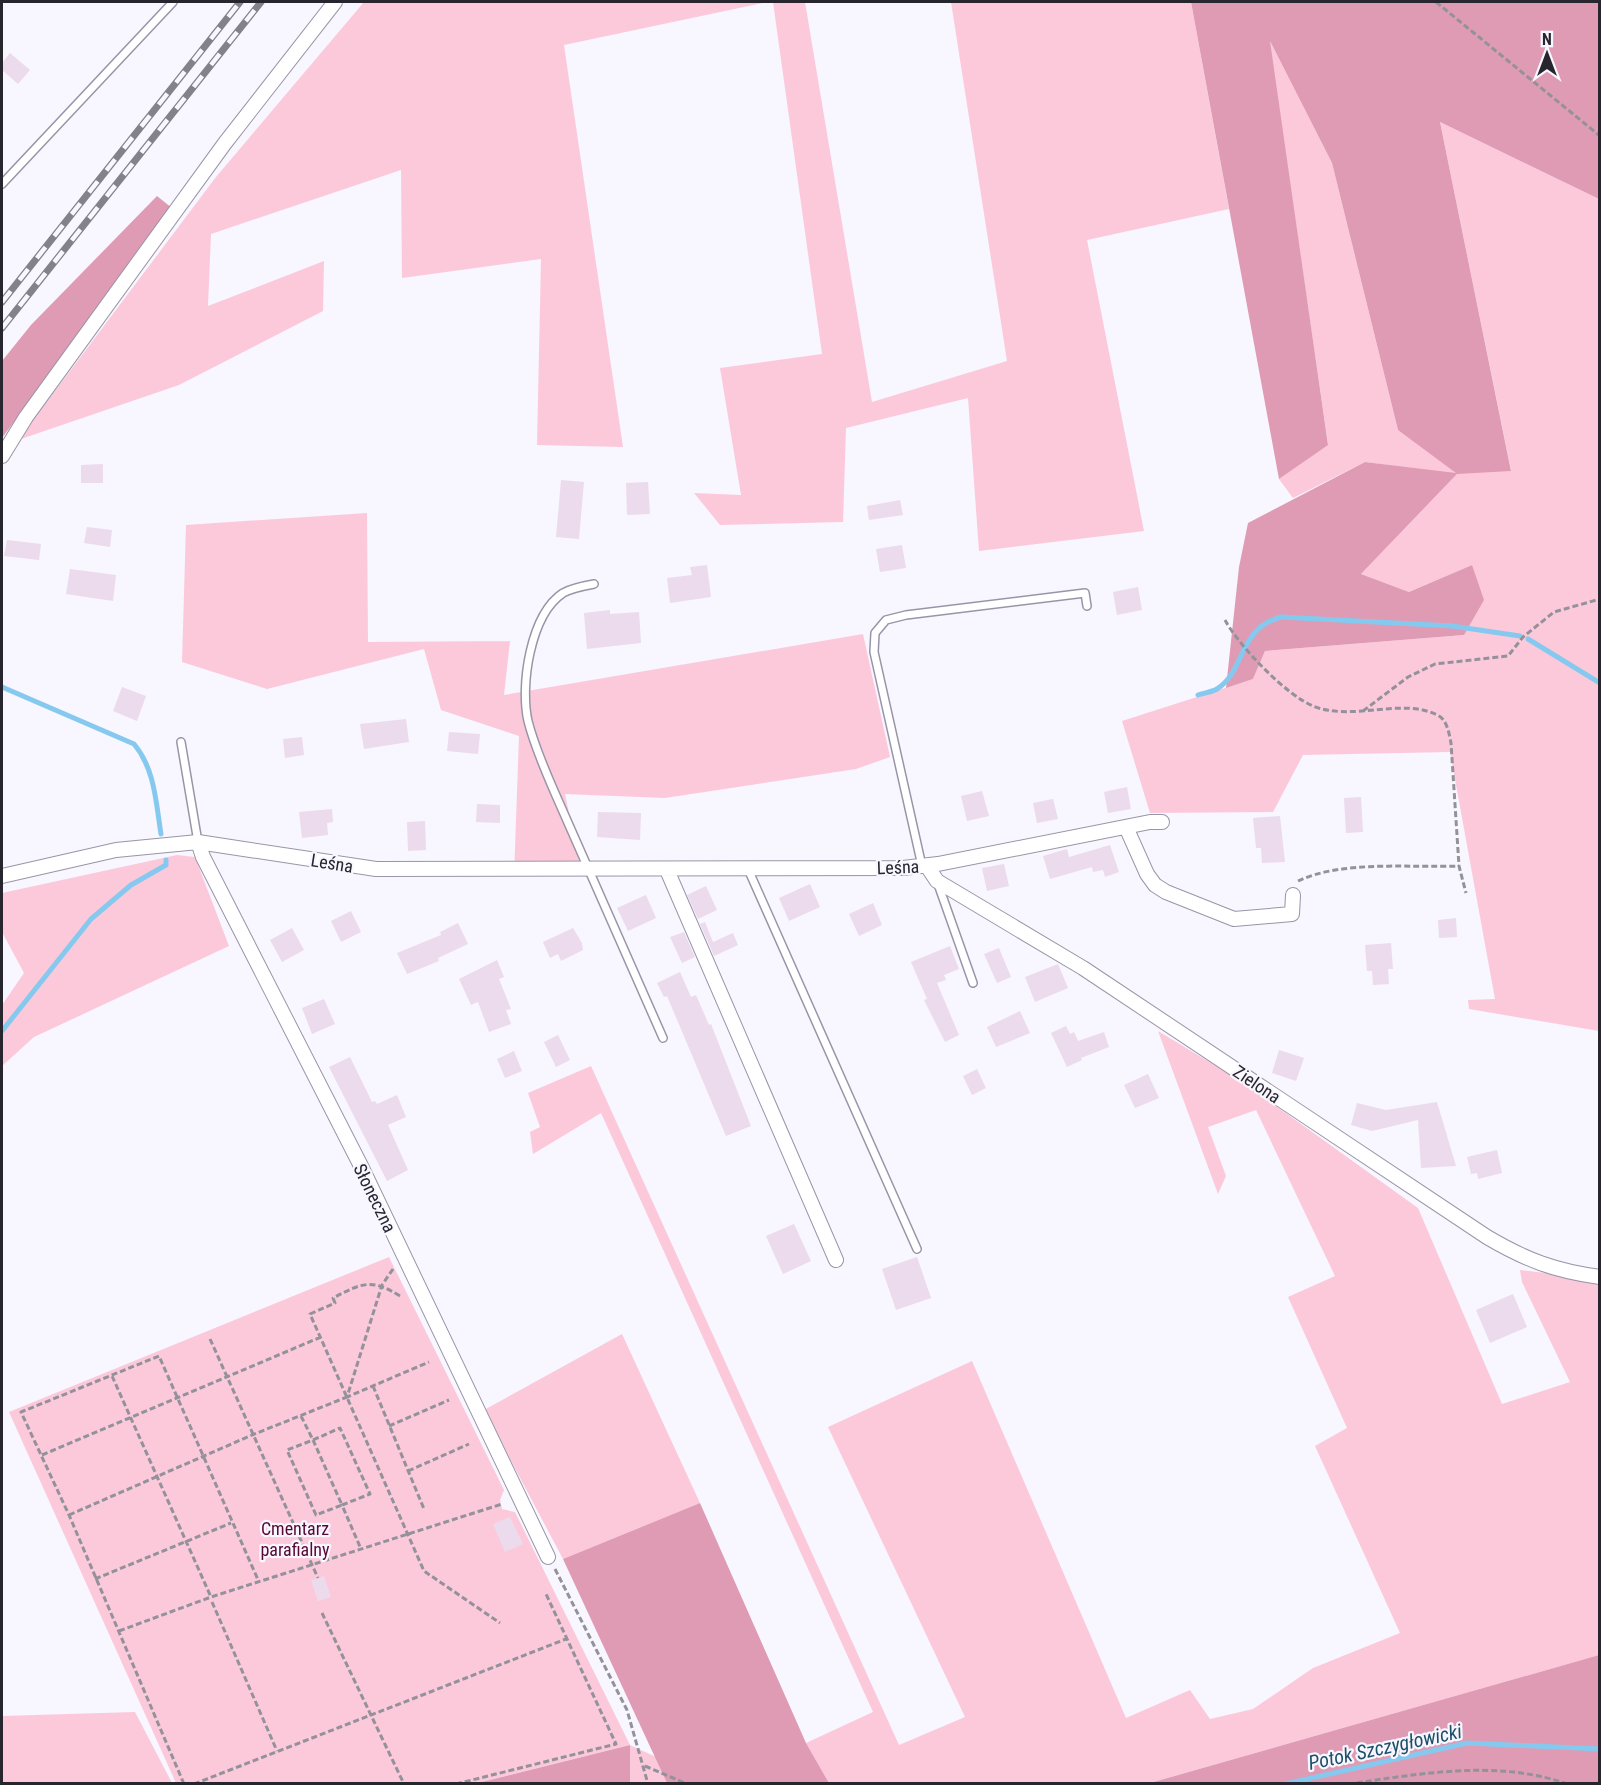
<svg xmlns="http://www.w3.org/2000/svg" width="1601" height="1785" font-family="'Roboto Condensed',sans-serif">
	<rect width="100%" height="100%" fill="#f8f6fe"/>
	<path fill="#fcc9db" d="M364,2H767L564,45L623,447L537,445L541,259L402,278L401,170L211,234L208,306L324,261L323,311L179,385L18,440L216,177Z
		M773,2H805L872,402L1007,361L951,2H1191L1229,209L1087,240L1144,531L979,551L968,398L846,428L843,522L720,525L694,493L741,495L720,368L822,354Z
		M1269,39L1332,163L1398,430L1511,470L1440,122L1599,199V1031L1469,1009L1468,1000L1495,999L1450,752L1303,755L1273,812L1150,813L1122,721L1253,679L1265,651L1464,635L1472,565L1409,592L1361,574L1457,474L1365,462L1293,498L1279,479L1328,444Z
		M367,513L368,642L510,641L504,695L863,634L890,757L856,769L665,798L565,794L582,876H514L519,736L441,710L424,649L267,689L182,662L186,525Z
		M177,855L195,857L229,946L34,1037L2,1066V1005L24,973L2,932V893Z
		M1158,1031L1241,1081L1418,1208L1502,1404L1570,1382L1522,1282L1520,1270L1599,1279V1655L1150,1783H829L806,1743L873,1712L601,1113L533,1154L530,1132L540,1127L528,1093L591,1066L899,1745L965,1717L828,1427L972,1361L1126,1718L1190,1690L1210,1719L1253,1709L1313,1668L1400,1633L1315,1446L1347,1428L1288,1297L1335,1276L1256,1110L1208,1127L1226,1176L1218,1194Z
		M389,1257L504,1490L500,1500L502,1509L515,1512L630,1745L656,1757L667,1783H630V1745L478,1783H176L9,1412Z
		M622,1334L700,1503L563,1559L484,1410Z
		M135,1712L172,1783H2V1716Z"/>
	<path fill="#df9bb4" d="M1191,2H1599V199L1440,122L1511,471L1457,474L1361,574L1409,592L1472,565L1484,600L1464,635L1265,651L1253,679L1226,688L1239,567L1248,523L1365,462L1456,473L1398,430L1332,163L1270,41L1328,445L1279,479Z
		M157,196L172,208L2,438V361L31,325Z
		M700,1503L806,1743L829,1783H667L563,1559Z
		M1599,1655V1783H1150Z
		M630,1745V1783H478Z"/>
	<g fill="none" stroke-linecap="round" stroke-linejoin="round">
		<path stroke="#86c9ef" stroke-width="5" d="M1528,639L1600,683
			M2,687L134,744C155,769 156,803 161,834
			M1198,695C1204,693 1212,692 1217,689C1245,672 1238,628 1281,617L1452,626L1520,636
			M2,1031L91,919L131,885L166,865V860
			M1285,1784L1467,1743L1600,1749"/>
	</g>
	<path fill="#ecdbec" d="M10,53L30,70L18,84L2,70V63Z
		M103,464V483H81V465Z
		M561,480L584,482L579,539L556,537Z
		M648,482L650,514L627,515L626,483Z
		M900,500L903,515L869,520L867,506Z
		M87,527L112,530L110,547L84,543Z
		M7,540L41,544L39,560L4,556Z
		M902,545L906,568L880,572L876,549Z
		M707,565L711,597L670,603L667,578L692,575L690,567Z
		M70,569L116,575L113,601L66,594Z
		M1138,587L1142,610L1117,615L1113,592Z
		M610,610V614L639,612L641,643L587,649L584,613Z
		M122,687L146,696L137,721L113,711Z
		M406,719L409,742L364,749L360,724Z
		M449,732L480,734L478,754L447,751Z
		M302,737L304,755L285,758L283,739Z
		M1127,787L1131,809L1108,813L1104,792Z
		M982,791L989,816L967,821L961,796Z
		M1361,797L1363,832L1346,833L1344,798Z
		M1053,799L1058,819L1037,823L1033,803Z
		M477,804L500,805V823L476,822Z
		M332,809L333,822L327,823L328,835L302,838L299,812Z
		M598,812L641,813L640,840L597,837Z
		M1280,816L1285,862L1262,863L1261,848H1256L1253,818Z
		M425,821L426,850L408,851L407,822Z
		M1110,845L1119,872L1105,877L1103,870L1093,872L1092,867L1050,879L1043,856L1067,849L1069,857Z
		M1004,864L1009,886L987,891L982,868Z
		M810,884L820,907L789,921L779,898Z
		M706,886L717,910L698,919L687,895Z
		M646,895L656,918L628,931L617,908Z
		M873,903L882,925L859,936L849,914Z
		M351,911L361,932L341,942L331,921Z
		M1456,918L1457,937L1439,938L1438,920Z
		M705,922L713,942L733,933L738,945L714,956L700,924Z
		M458,923L468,944L438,958L439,961L407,974L397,953L441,935L440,932Z
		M292,928L304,950L282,962L270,940Z
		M573,928L582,943L583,950L561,961L558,954L550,958L543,942Z
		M684,932L695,957L682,963L670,937Z
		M1391,943L1393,969H1388L1389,984L1373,985L1372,971H1367L1365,945Z
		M950,946L959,969L944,975L946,980L937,983L959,1035L945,1042L924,1000L927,999L911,962Z
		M999,948L1011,977L997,983L984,954Z
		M497,960L504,977L499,979L511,1009L506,1010L511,1024L489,1032L478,1002L471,1005L459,979Z
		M1058,964L1068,988L1035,1002L1025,977Z
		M680,972L691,997L696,995L709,1025L711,1024L751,1126L726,1136L667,996L664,997L657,983Z
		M324,999L335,1024L312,1034L302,1008Z
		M1020,1011L1030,1033L996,1047L987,1027Z
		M1066,1026L1070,1034L1074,1032L1078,1041L1104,1032L1109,1047L1081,1058L1082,1060L1067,1067L1051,1033Z
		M558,1035L570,1060L556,1067L544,1042Z
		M1279,1050L1304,1058L1296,1081L1272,1073Z
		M514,1051L522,1071L505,1078L497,1059Z
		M350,1057L372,1102L375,1101L377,1104L397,1095L406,1117L388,1125L408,1170L387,1181L329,1067Z
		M977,1069L986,1088L972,1095L963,1076Z
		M1148,1074L1159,1098L1135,1108L1124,1085Z
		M1437,1102L1456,1166L1421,1168L1418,1120L1372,1131L1351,1125L1357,1103L1386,1110Z
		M1497,1150L1502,1173L1478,1179L1477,1173L1471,1174L1467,1157Z
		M794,1224L811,1261L783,1274L766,1236Z
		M917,1257L931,1298L896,1310L882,1269Z
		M1513,1294L1527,1327L1490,1343L1476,1310Z
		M510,1517L523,1544L505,1552L493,1524Z
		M324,1576L331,1597L318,1601L311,1580Z"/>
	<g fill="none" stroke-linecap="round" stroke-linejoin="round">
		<g stroke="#9995a8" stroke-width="10">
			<path id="service" d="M2,184L173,2
				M594,584C583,586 572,588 563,593C530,615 520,686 528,721C534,745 544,768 554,791L663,1038
				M181,742L198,842
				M922,866L874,652L875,633L886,620L906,615L1085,593L1087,606
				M748,869L917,1249
				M938,884L973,983"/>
		</g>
		<g stroke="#9995a8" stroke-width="16">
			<path id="minor" d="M2,456L26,417L225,143L335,2
				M1126,827L1147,874L1155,885L1166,892L1234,919L1292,914L1293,895
				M198,842L203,857L362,1168L548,1557
				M927,866L937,881L1083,968L1487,1237C1526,1260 1555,1271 1600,1277
				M667,870L836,1260
				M2,876L116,850L198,842L376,869L903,868L938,864L1150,822H1162"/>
		</g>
		<path stroke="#939199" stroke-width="3" stroke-dasharray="6 3" stroke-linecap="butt" d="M1436,2L1600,136
			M1225,620C1239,646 1286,695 1313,706C1352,722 1402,697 1437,715C1447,719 1449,733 1451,743L1459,866L1466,893
			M1363,711L1408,677L1435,664L1508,656L1523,637L1554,612L1600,599
			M1298,881C1343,860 1409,868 1459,866
			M393,1269L382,1285L347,1397L429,1362
			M400,1296C371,1278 362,1283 333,1298L335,1303L310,1314L424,1571L500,1623
			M210,1339L318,1578
			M112,1376L211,1597
			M373,1386L424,1509
			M301,1416L313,1440L340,1428L370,1494L342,1505L361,1549
			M389,1426L449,1400
			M313,1440L342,1505L316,1515L287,1450Z
			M42,1455L321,1337
			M408,1471L469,1444
			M69,1515L252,1435L347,1397
			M555,1569L627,1710L648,1784
			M95,1579L231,1523
			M212,1602L277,1751
			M322,1613L404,1784
			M119,1631L211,1597L502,1504
			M645,1766L687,1784
			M184,1784L69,1515L21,1412L159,1356L259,1582
			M194,1784L566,1639
			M456,1784L616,1744L546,1594
			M1348,1784C1420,1774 1497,1759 1567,1784"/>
		<use href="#service" stroke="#fff" stroke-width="7"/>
		<use href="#minor" stroke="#fff" stroke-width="14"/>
		<g stroke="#838189" stroke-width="7">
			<path id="rail" d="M2,302L240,2
				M2,328L261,2"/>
		</g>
		<use href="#rail" stroke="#f8f6fe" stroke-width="4.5" stroke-dasharray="14" stroke-linecap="butt"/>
	</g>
	<g text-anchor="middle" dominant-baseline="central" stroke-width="4.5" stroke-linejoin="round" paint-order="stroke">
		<g font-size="18" fill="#27252d" stroke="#f8f6fe">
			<text transform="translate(332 863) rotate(9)">Leśna</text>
			<text transform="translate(898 867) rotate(-2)">Leśna</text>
			<text transform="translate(1257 1084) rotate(34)">Zielona</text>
			<text transform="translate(375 1198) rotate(64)">Słoneczna</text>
		</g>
		<g font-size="18" fill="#580832" stroke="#f8f6fe">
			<text x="295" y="1528">Cmentarz<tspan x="295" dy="21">parafialny</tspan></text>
		</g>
		<g font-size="20" font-style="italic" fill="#1b4f6a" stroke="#f8f6fe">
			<text transform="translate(1385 1747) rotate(-12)">Potok Szczygłowicki</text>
		</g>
	</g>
	<rect width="1601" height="1785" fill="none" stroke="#27252d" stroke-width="6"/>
	<g transform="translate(1547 54)" stroke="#f8f6fe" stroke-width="4.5" paint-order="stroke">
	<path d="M0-4.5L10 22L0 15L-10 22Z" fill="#27252d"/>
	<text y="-9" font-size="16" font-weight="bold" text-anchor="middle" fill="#27252d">N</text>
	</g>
</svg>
